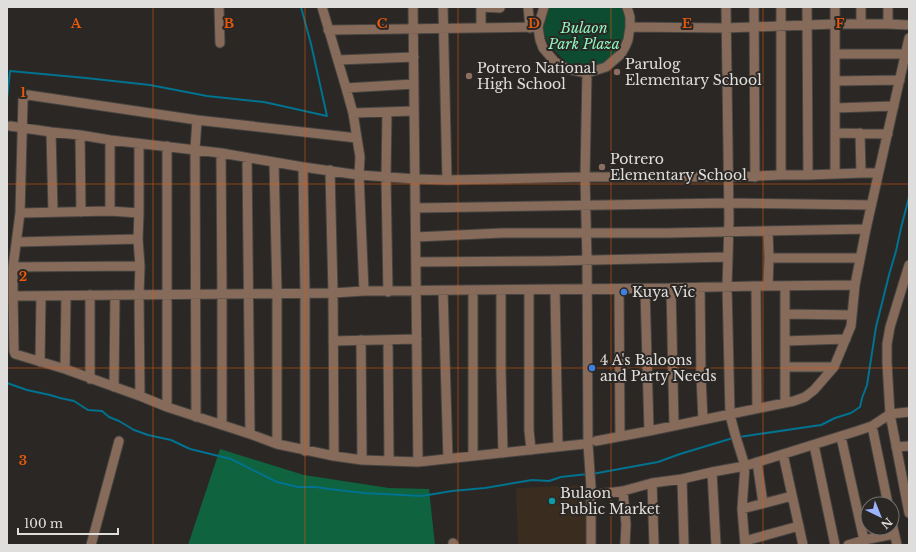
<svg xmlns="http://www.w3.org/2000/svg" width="916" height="552" font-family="'Libre Baskerville',serif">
	<rect width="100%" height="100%" fill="#2a2724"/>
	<path fill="#3a2c1f" d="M585,485L587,545H518L516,488Z"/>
	<path fill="#0d4c30" d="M550,7H622L625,9V42L603,65L570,66L549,45L543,30L542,21L547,10Z"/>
	<path fill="#0f633f" d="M220,449L304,475L389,488L429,489L435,545H188Z"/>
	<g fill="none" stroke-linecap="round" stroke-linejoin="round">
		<path stroke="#01728f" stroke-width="2" d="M7,99L10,71L86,78L150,85L207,96L264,102L327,116L311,44L301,7
			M7,383L27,390L50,395L60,398L74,401L88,410L102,411L109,417L119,421L134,430L148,435L171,440L190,449L231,459L277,482L298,487H316L329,489L364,493L422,496L452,491L485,488L532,480L549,481L561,477L588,474
			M739,437L821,425L835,418L851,413L860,407L862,398L867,385L876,327L889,275L896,251L901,228L909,197
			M592,474L658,462L680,454L733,438"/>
		<g stroke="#474441" stroke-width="11">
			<path id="minor" d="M219,7L220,43
				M322,7L346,88L353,113L360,157L359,175L364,291
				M413,7C415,159 416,310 418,462
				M443,7L447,180
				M481,7V28
				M481,7L500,8
				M528,7L530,28
				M544,7L538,27L540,40L543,48L555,62L567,69L587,73L606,67L621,54L625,47L628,40L630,27V17L627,7
				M726,7L729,219L728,257L727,286L730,415L735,434L745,466L742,509L745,545
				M754,7L755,177
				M781,7V175
				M807,7L808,175
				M835,7V174
				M861,7V24
				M888,7V24
				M630,27L726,28L835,24H888L909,25
				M328,30L538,27
				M835,54H905
				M338,60L414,57
				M587,73L585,177L587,260L588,444L591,487V545
				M835,81L900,80
				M346,88L414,84
				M835,108L894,106
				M387,112L386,177L388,292
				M353,113L414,111
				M10,126L51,132L80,135L110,140L221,153L303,167L359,175L416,179L447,180L585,177H728L781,175H808L861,173H878
				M51,132L53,212
				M835,133L888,134
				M860,133L861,173
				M80,135L81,212
				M357,138L197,120L28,95L25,97L23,100L20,213L13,267V296L14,351L15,354L65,369L140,396L167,407L250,434L277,444L334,456L362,460L418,462L584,444
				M139,144V213L138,239L140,266L139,295L140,396
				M221,153L222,294V425
				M247,158L250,434
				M274,162L277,293V444
				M303,167L305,293V451
				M330,170L333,293L334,456
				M415,208L728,203L871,205
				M110,211V140
				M20,213L110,211L139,213
				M768,231L769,258
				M416,237L502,233H667L866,229
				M17,242L138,239
				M416,262L550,261L728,257
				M909,265L890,327L887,344V362L890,414L909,513
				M13,267L140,266
				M756,286L757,408
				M768,286L769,258H860
				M785,286V403
				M671,288L674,426
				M700,288L701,377L703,420
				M619,289L620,436
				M645,289L649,431
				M501,290V371L503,453
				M529,290V430L531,450
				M555,290L558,446
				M443,291L448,459
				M473,291V456
				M90,295V379
				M13,296L333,293L364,291L671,288L756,286L855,285
				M785,314L852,315
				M361,340L362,460
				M388,340L389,461
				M333,341L417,339
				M785,341L846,339
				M40,362L41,296
				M785,367H834
				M65,369L66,296
				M114,387L115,295
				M167,407V146
				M196,417L195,149L197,120
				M872,426L888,504
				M841,437L864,540
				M596,441L649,431L794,401L805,397L814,390L834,367L851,326L855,285L866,229L909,38
				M814,445L835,545
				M896,447L909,446
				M783,454L803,545
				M757,462L763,503
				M712,472L716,545
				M682,479L684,545
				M652,483L654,545
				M623,491L626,524L625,545
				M591,495L623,491L652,483L682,479L712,472L745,466L857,431L872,426L890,414L909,412
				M742,509L792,496
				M892,523L897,545
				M745,541L799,526
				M453,543L454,545
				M91,545L119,441
				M848,545L864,540L894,534"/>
		</g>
		<use href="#minor" stroke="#866b5a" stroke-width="9"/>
	</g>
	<path fill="none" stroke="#e8590c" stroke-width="1" stroke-opacity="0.55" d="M153,7V545M305,7V545M458,7V545M611,7V545M763,7V545M7,184H909M7,368H909"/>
	<g fill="#8d6e63" stroke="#2a2724" stroke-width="1.5">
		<circle cx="617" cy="72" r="4"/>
		<circle cx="469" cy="76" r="4"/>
		<circle cx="602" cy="167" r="4"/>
	</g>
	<g fill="#3f7fe0" stroke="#2a2724" stroke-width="1.5">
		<circle cx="624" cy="292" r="4"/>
		<circle cx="592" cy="368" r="4"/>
	</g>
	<circle fill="#0f9aa8" stroke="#2a2724" stroke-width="1.5" cx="552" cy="501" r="4"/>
	<g text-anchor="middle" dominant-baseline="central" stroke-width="4" stroke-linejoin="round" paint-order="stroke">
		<g font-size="14" font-style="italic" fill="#8ef7be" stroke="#2a2724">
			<text x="584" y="28">Bulaon<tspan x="584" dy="16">Park Plaza</tspan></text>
		</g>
		<g font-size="14" fill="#e0dedc" stroke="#2a2724" text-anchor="start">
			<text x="625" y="64">Parulog<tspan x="625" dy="16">Elementary School</tspan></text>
			<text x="477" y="68">Potrero National<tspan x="477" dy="16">High School</tspan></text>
			<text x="610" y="159">Potrero<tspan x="610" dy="16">Elementary School</tspan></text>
			<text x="632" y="292">Kuya Vic</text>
			<text x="600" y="360">4 A's Baloons<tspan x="600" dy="16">and Party Needs</tspan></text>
			<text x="560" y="493">Bulaon<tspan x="560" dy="16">Public Market</tspan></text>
		</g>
	</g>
	<g font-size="13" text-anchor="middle" font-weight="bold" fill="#e8590c" stroke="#2a2724" stroke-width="4" stroke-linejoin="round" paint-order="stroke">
		<text x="76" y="28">A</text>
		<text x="229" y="28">B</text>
		<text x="382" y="28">C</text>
		<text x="534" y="28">D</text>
		<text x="687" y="28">E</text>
		<text x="840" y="28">F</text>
		<text x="23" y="97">1</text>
		<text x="23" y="281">2</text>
		<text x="23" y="465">3</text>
	</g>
	<rect width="916" height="552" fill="none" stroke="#e0dedc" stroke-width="16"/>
	<g transform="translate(880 516) rotate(137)"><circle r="19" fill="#2a2724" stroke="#73706e"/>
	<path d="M0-3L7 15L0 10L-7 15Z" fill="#9cb4fd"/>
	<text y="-6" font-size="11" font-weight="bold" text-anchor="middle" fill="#e0dedc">N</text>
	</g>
	<path d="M18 528v6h100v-6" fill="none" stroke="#e0dedc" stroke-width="2"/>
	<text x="24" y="528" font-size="12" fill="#e0dedc" stroke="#2a2724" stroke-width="3" paint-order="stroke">100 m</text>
</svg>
